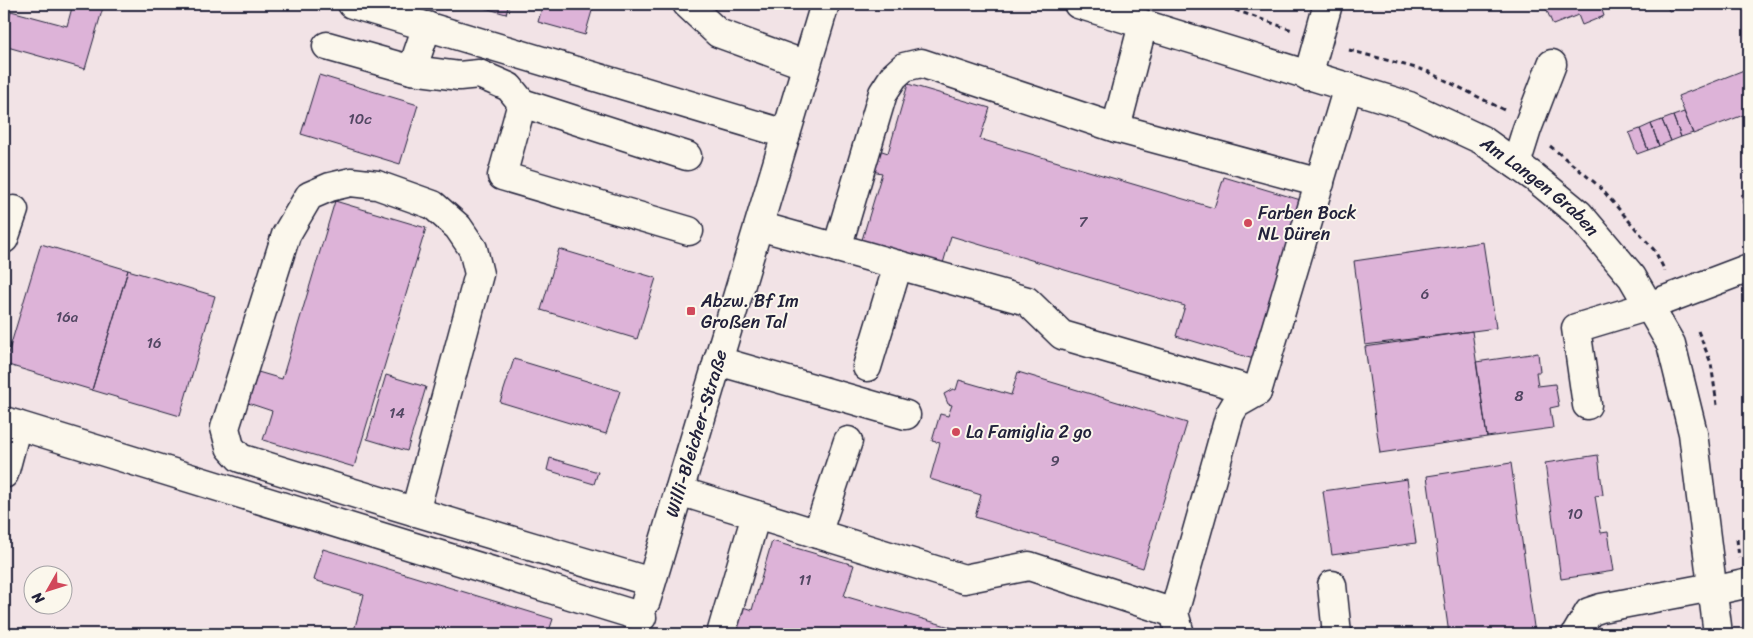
<svg xmlns="http://www.w3.org/2000/svg" width="1753" height="638" font-family="Sriracha,sans-serif">
	<rect width="100%" height="100%" fill="#fbf7ec"/>
	<filter id="ink" filterUnits="userSpaceOnUse"><feTurbulence type="fractalNoise" baseFrequency=".02" numOctaves="2"/><feDisplacementMap in="SourceGraphic" scale="10" xChannelSelector="R" yChannelSelector="G"/><feConvolveMatrix kernelMatrix="1 2 1 2 8 2 1 2 1" color-interpolation-filters="sRGB"/></filter>
	<g filter="url(#ink)">
		<path fill="#f2e3e6" fill-rule="evenodd" d="M4,4H1749V634H4ZM32,576H62V606H32Z"/>
		<path fill="#ddb3d8" stroke="#22223b" d="M73,4H104L85,69L4,46V37L11,11L67,26Z
			M471,4H509L506,14Z
			M543,4H594L585,35L538,22Z
			M1544,4H1600L1604,16L1582,25L1578,15L1553,25Z
			M1666,4H1687L1669,11Z
			M1749,68V113L1693,134L1678,96Z
			M319,75L418,105L400,164L301,134Z
			M908,84L990,108L980,139L1214,208L1224,177L1304,201L1257,360L1176,336L1185,306L951,236L942,267L861,243L882,173L872,171L879,150L888,153Z
			M1684,112L1693,133L1681,137L1673,116Z
			M1673,116L1681,137L1671,141L1662,120Z
			M1662,120L1671,141L1659,146L1651,124Z
			M1651,124L1659,146L1648,150L1640,129Z
			M1640,129L1648,150L1637,154L1629,133Z
			M1749,192V217L1741,195Z
			M335,201L426,228L354,467L263,440L272,411L248,403L258,372L282,379Z
			M1483,242L1496,328L1365,345L1354,261Z
			M41,244L128,270L92,390L5,364Z
			M559,249L656,278L637,339L541,310Z
			M128,270L215,296L180,416L92,390Z
			M1472,331L1487,437L1380,453L1365,347Z
			M1538,353L1540,372H1536L1538,386L1555,384L1559,406L1550,408L1553,428L1487,437L1476,362Z
			M514,359L620,391L606,434L500,402Z
			M1018,372L1187,423L1143,568L975,517L981,495L930,479L940,443L932,441L940,414L948,416L952,405L948,404L944,394L953,389L956,390L959,380L1011,395Z
			M386,375L426,387L407,451L367,439Z
			M1598,455L1603,495L1595,496L1601,533L1608,532L1614,571L1561,579L1545,463Z
			M550,458L598,472L594,484L547,470Z
			M1511,463L1535,634H1449L1427,476Z
			M1407,479L1416,543L1332,555L1323,491Z
			M772,541L854,565L844,596L974,634H745L746,631L737,628L743,607L752,610Z
			M323,549L553,619L548,634H353L364,595L314,580Z"/>
		<g fill="none" stroke-linecap="round" stroke-linejoin="round">
			<g stroke="#22223b" stroke-width="31">
				<g id="minor">
					<path d="M352,4L786,134"/>
					<path d="M687,4L718,33L806,65"/>
					<path id="s1" d="M1078,4L1409,106L1482,140L1534,177L1579,214L1632,277L1671,344L1693,433L1718,634"/>
					<path d="M327,46L412,70L427,26"/>
					<path d="M412,70L459,76L479,74L509,87L522,103L502,176L689,231"/>
					<path d="M1308,76L1328,4"/>
					<path d="M522,103L687,156"/>
					<path d="M1116,128L1143,24"/>
					<path d="M1516,164L1527,129L1552,64"/>
					<path d="M759,226L1027,301L1062,335L1257,392"/>
					<path d="M4,239L14,210"/>
					<path d="M837,248L883,93L894,76L904,67L921,63L1116,128L1320,183"/>
					<path d="M718,361L906,415"/>
					<path d="M867,367L898,265"/>
					<path d="M1587,405L1576,328L1649,306L1749,268"/>
					<path d="M4,421L642,617"/>
					<path d="M4,474L17,425"/>
					<path d="M679,491L964,579L1029,566L1174,613"/>
					<path d="M415,512L479,274L473,249L458,227L433,205L377,185L351,182L330,187L309,196L286,235L225,428L230,447L240,458C376,501 514,541 651,582"/>
					<path d="M817,534L848,441"/>
					<path d="M1332,585L1337,634"/>
					<path d="M1713,591L1749,583"/>
					<path id="s2" d="M646,601L825,4"/>
					<path d="M721,634L756,515"/>
					<path d="M1180,634L1174,613L1230,414L1236,404L1257,392L1348,87"/>
					<path d="M1576,634L1589,612L1601,608L1712,587"/>
				</g>
			</g>
			<path stroke="#22223b" stroke-width="3" stroke-dasharray="5 4" stroke-linecap="butt" d="M1218,4L1292,30
				M1349,50L1427,71L1504,110
				M1550,146L1599,186L1655,251L1665,271
				M1698,331L1711,363L1717,405
				M1737,539L1739,558
				M1747,611L1749,625"/>
			<use href="#minor" stroke="#fbf7ec" stroke-width="28"/>
		</g>
	</g>
	<g fill="#d1495b" stroke="#fbf7ec" stroke-width="2">
		<circle cx="1248" cy="223" r="5"/>
		<rect x="686" y="306" width="10" height="10" rx="2.5"/>
		<circle cx="956" cy="432" r="5"/>
	</g>
	<g text-anchor="middle" dominant-baseline="central" stroke-width="4" stroke-linejoin="round" paint-order="stroke">
		<g font-size="15" fill="#514662">
			<text x="360" y="119">10c</text>
			<text x="1083" y="222">7</text>
			<text x="1425" y="294">6</text>
			<text x="67" y="317">16a</text>
			<text x="154" y="343">16</text>
			<text x="1519" y="396">8</text>
			<text x="397" y="413">14</text>
			<text x="1055" y="461">9</text>
			<text x="1575" y="514">10</text>
			<text x="805" y="580">11</text>
		</g>
		<g font-size="18" fill="#22223b" stroke="#fbf7ec">
			<text stroke="none"><textPath href="#s1" startOffset="501">Am Langen Graben</textPath></text>
			<text stroke="none"><textPath href="#s2" startOffset="175">Willi-Bleicher-Straße</textPath></text>
		</g>
		<g font-size="18" fill="#22223b" stroke="#fbf7ec" text-anchor="start">
			<text x="1258" y="213">Farben Bock<tspan x="1258" dy="21">NL Düren</tspan></text>
			<text x="701" y="301">Abzw. Bf Im<tspan x="701" dy="21">Großen Tal</tspan></text>
			<text x="966" y="432">La Famiglia 2 go</text>
		</g>
	</g>
	<rect width="1753" height="638" fill="none" stroke="#fbf7ec" stroke-width="20"/>
	<rect x="10" y="10" width="1733" height="618" fill="none" stroke="#22223b" stroke-width="2" filter="url(#ink)"/>
	<g transform="translate(48 590) rotate(231)"><circle r="24" fill="#fbf7ec" stroke="#a4a2a5"/>
	<path d="M0-4L9 19L0 12L-9 19Z" fill="#d1495b"/>
	<text y="-8" font-size="14" font-weight="bold" text-anchor="middle" fill="#22223b">N</text>
	</g>
</svg>
